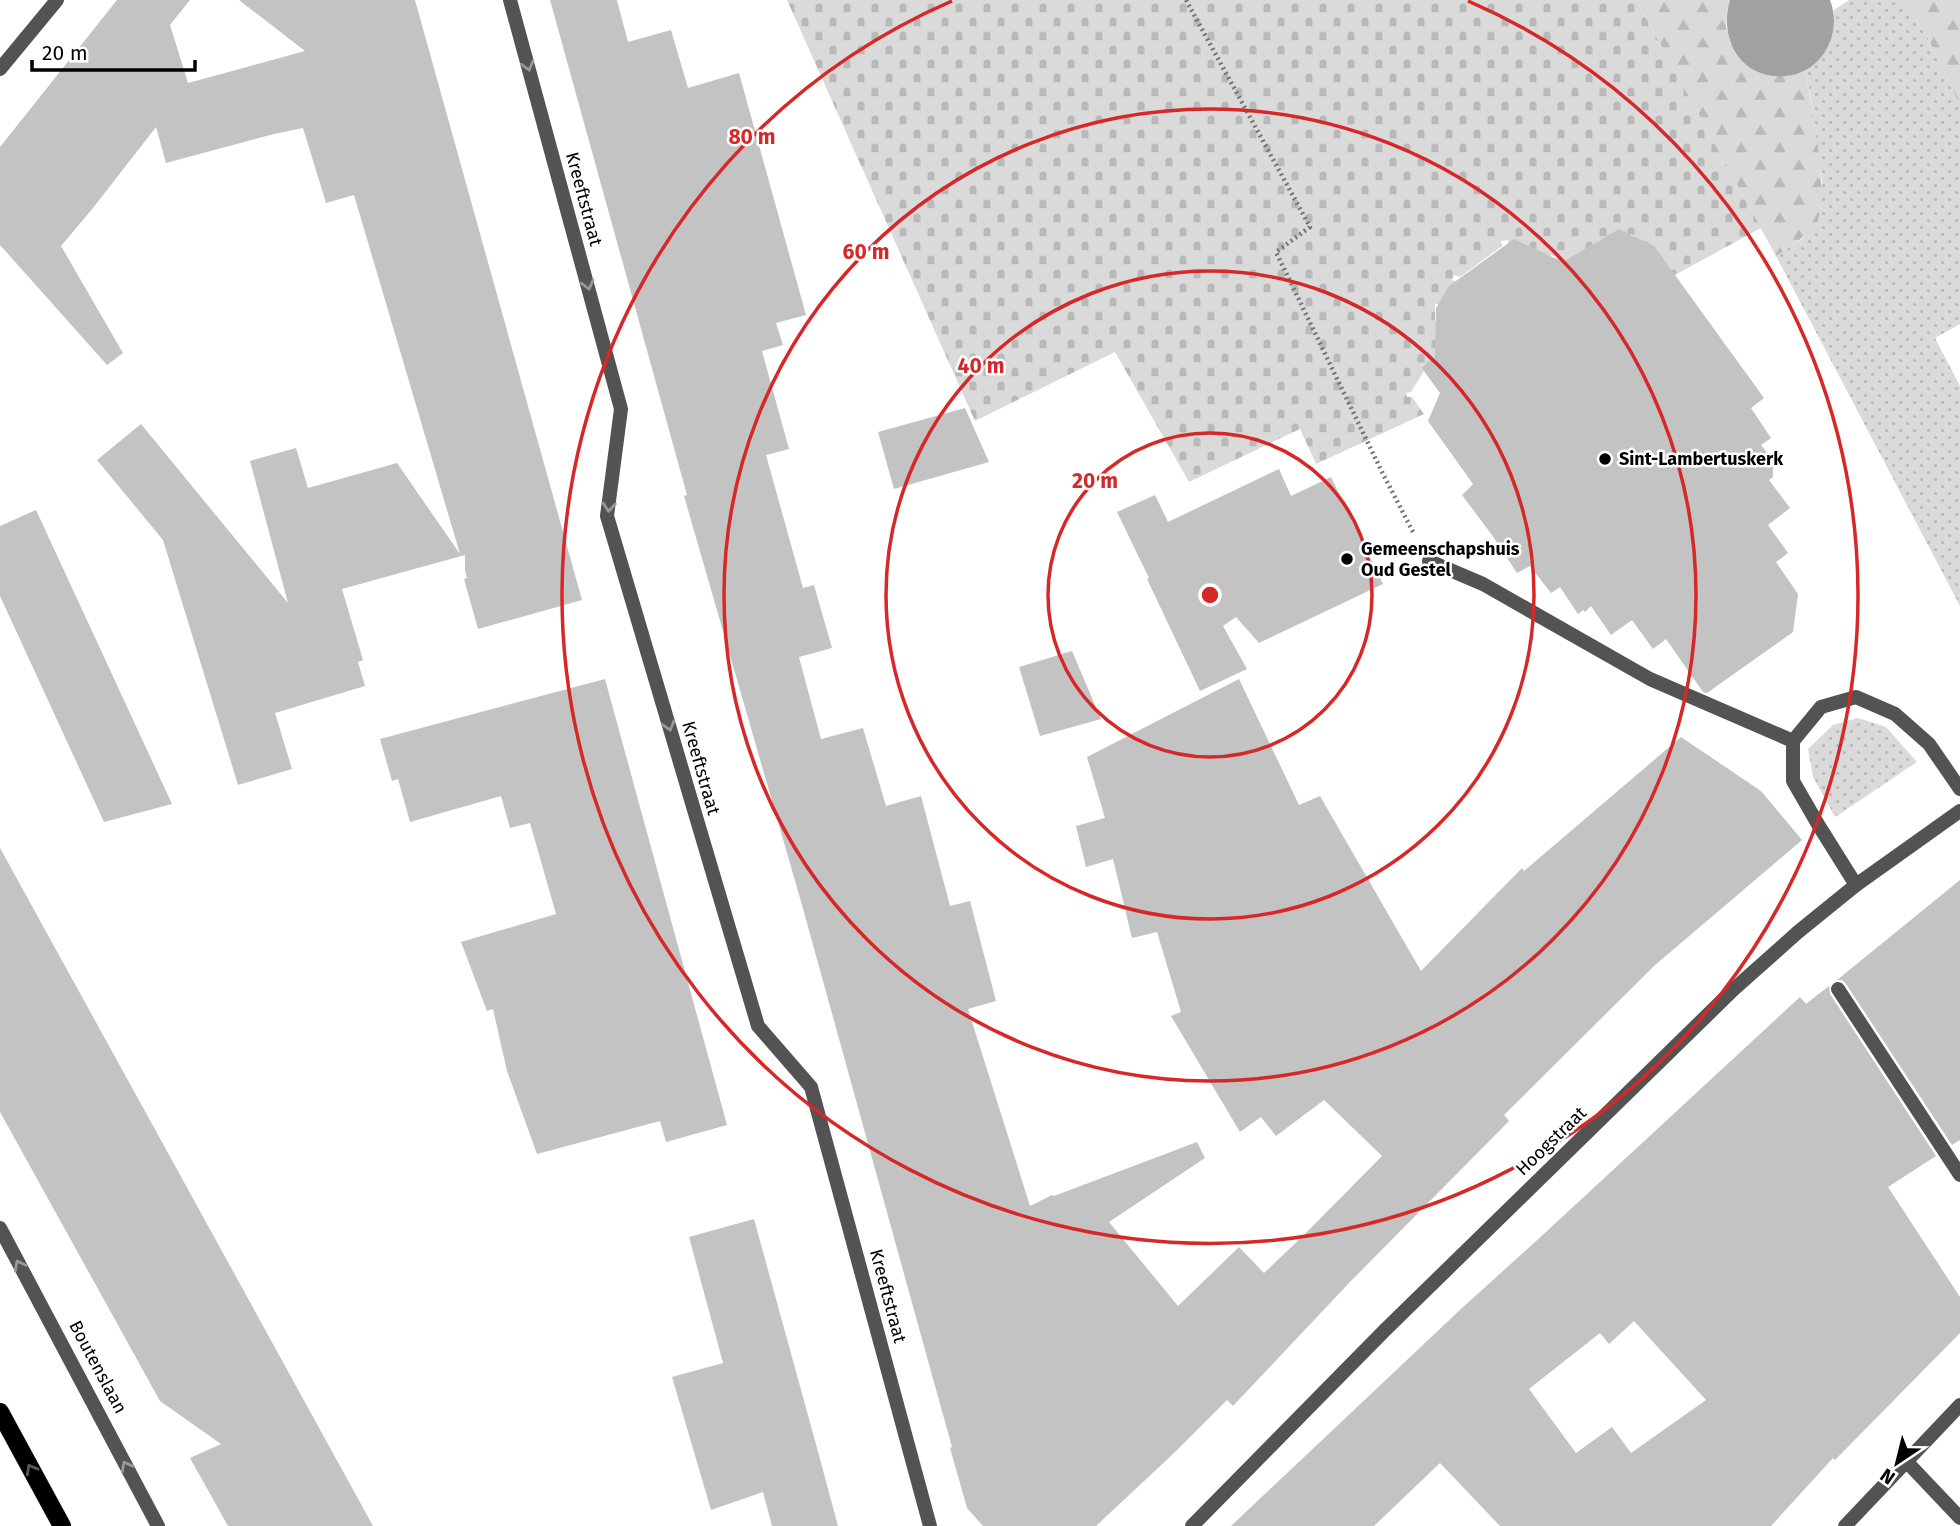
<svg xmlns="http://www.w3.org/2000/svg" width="1960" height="1526" font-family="'Fira Sans',sans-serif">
	<defs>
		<pattern id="grass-dots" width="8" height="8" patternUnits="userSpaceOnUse" patternTransform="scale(1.75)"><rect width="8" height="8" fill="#dadada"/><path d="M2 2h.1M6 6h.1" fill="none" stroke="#b9b9b9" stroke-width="1.8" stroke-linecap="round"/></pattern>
		<pattern id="forest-firs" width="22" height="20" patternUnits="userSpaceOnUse" patternTransform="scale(1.75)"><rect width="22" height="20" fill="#dadada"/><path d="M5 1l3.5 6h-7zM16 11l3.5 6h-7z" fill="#b9b9b9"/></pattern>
		<pattern id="cemetery-stones" width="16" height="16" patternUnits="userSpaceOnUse" patternTransform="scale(1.75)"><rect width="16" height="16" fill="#dadada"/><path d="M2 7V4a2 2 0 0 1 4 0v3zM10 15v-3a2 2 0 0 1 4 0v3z" fill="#b9b9b9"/></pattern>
	</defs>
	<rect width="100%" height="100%" fill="#fff"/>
	<path fill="url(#grass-dots)" d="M1849,0H1894L1909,10L1927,36L1960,105V324L1935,338L1960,386V606L1776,256L1803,238L1822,184L1811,98L1805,70C1830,52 1835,40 1834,10Z
		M1858,718L1886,727L1917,762L1835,817L1813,777L1808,749L1833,725Z"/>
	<path fill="url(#forest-firs)" d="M1636,0H1730L1727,11L1726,27L1730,42L1741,59L1757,71L1788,76L1805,70C1811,97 1830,201 1817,221C1807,237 1791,246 1776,256Z
		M1894,0H1960V105L1927,36L1909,10Z"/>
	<path fill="url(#cemetery-stones)" d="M787,0H1636L1761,228L1662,282L1633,242L1635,236L1631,234L1627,239L1604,245L1600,240L1595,243L1585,271L1554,264L1557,257L1551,255L1548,260L1508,246V240L1501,241L1502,246L1460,277L1454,275L1452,280L1457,282L1458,304H1435V321H1458L1429,368L1426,363L1421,366L1424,371L1411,392L1406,393L1407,397H1412L1424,414L1316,464L1300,429L1189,482L1115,352L975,421Z"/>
	<path fill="#a1a1a1" d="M1730,0H1830C1843,33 1823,72 1786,76C1741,80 1718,39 1730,0Z"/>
	<path fill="#c3c3c3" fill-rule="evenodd" d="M117,0H190L170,25L188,83L305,51L239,0H415L582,600L478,629L464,579L467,578L465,571V555L342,589L363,660L358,662L365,686L275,713L292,769L238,785L163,540L97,460L141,424L288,603L250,461L296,448L308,488L397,463L460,554L354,195L326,203L303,128L274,134L166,163L156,127L93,208L61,246L123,353L107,365L0,245V147Z
		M550,0H617L628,42L671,30L688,88L739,73L806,315L776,323L783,345L762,351L789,449L766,455L803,588L814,585L832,648L799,657L821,739L863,728L886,806L921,796L950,906L970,901L996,1001L968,1009L1030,1206L1052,1195L1054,1196L1197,1142L1205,1158L1109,1222L1178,1306L1239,1247L1264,1273L1303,1236L1382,1156L1324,1100L1276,1136L1261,1117L1240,1132L1171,1016L1181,1012L1157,932L1132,938L1113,859L1086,867L1076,826L1105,818L1087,757L1239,679L1299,805L1320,796L1421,971L1522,868L1524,871L1681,737L1761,791L1802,840L1654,966L1504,1115L1509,1121L1349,1283L1233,1406L1227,1400L1173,1454L1096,1526H983L967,1508L950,1448L952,1447L935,1386L802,905L684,496L687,495Z
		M1619,229L1654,246L1764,398L1751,408L1771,438L1761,445L1773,460V477L1769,480L1790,508L1768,525L1788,553L1776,562L1798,594L1793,632L1707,693L1703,692L1666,639L1653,649L1632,620L1611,635L1591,606L1585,612L1583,610L1578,614L1560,587L1551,593L1530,566L1517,573L1492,535L1462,495L1473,484L1428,421L1440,393L1421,367L1435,357L1436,308L1449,286L1514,239L1563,262Z
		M965,408L989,462L894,489L878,432Z
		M1279,469L1291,496L1331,477L1383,584L1259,643L1236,617L1223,626L1247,669L1200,691L1147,579L1149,578L1117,512L1155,495L1168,522Z
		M36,510L172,804L104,822L0,596V526Z
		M1072,651L1101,719L1040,736L1019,667Z
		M605,679L727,1125L666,1142L660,1121L537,1154L507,1071L493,1009L487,1011L461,942L556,914L530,823L510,828L501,796L410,822L398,779L392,781L380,739Z
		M0,848L168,1153L373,1526H228L190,1458L221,1444L160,1401L0,1112Z
		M1960,880V1140L1952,1145L1846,984L1842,980H1837Z
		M1829,986L1830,994L1936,1156L1888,1187L1960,1297V1333L1835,1460L1833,1458L1771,1526H1500L1440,1463L1374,1526H1231L1462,1308L1534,1243L1800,997L1806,1004ZM1634,1321L1706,1400L1631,1453L1612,1427L1576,1453L1529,1389L1600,1333L1609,1344Z
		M754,1219L817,1448L838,1526H772L763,1492L711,1510L672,1377L723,1363L689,1237Z"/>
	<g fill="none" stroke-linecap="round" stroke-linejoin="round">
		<g stroke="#dbdbdb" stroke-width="19">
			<path id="primary" d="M0,1412L62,1526"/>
		</g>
		<path stroke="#757575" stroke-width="4.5" stroke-dasharray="2 3.5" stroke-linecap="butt" d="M1186,0L1310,227L1276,252L1381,470L1413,532"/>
		<path stroke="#535353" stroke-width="14" d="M1429,561L1483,584L1650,679L1793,741
			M1856,885L1819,826L1793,781V741L1821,707L1856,697L1895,714L1929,744L1960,789"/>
		<path stroke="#535353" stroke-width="14" d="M510,0L621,409L607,516L758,1026L811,1087L930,1526
			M0,69L57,0
			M1838,989L1960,1175
			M0,1228L158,1526
			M1906,1461L1960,1518
			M1845,1526L1960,1405"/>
		<path stroke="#535353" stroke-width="14" d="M1192,1526L1385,1330L1734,989L1798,932L1856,885L1960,811"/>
		<use href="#primary" stroke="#000" stroke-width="18"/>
	</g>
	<defs><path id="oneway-chevron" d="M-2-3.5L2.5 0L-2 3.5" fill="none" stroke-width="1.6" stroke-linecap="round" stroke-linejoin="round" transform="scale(1.75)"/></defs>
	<g stroke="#989898">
		<use href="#oneway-chevron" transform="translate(528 66) rotate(75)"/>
		<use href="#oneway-chevron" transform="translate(588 285) rotate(75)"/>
		<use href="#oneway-chevron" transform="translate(609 507) rotate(94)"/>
		<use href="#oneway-chevron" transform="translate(669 726) rotate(74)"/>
		<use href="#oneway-chevron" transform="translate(19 1265) rotate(-118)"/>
		<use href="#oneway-chevron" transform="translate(126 1466) rotate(-118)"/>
	</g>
	<use stroke="#595959" href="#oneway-chevron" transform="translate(31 1469) rotate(-119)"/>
	<g fill="none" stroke="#d62828" stroke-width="3.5">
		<circle cx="1210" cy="595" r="162"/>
		<circle cx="1210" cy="595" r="324"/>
		<circle cx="1210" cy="595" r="486"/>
		<path d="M1468 1A648 648 0 1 1 952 1"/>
	</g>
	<g fill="#000" stroke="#fff" stroke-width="2.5">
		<circle cx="1605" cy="459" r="7"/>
		<circle cx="1347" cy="559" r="7"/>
	</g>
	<g text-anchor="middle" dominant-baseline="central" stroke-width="5" stroke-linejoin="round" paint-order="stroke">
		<g font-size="18" fill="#000" stroke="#fff">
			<text transform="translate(584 199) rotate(75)">Kreeftstraat</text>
			<text transform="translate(701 768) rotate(74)">Kreeftstraat</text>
			<text transform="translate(1551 1141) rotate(-44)">Hoogstraat</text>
			<text transform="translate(888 1296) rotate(75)">Kreeftstraat</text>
			<text transform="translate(98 1367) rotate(62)">Boutenslaan</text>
		</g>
		<g font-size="18" font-weight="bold" fill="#000" stroke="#fff" text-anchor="start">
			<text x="1619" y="459">Sint-Lambertuskerk</text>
			<text x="1361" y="549">Gemeenschapshuis<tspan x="1361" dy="21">Oud Gestel</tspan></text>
		</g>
	</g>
	<circle cx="1210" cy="595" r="10" fill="#d62828" stroke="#fff" stroke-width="3.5"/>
	<g font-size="21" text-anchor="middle" font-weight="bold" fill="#d62828" stroke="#fff" stroke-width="5" stroke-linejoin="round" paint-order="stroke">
		<text x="752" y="144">80 m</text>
		<text x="866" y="259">60 m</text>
		<text x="981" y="373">40 m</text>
		<text x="1095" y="488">20 m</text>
	</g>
	<g transform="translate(1897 1463) rotate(215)" stroke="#ffffff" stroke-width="5" paint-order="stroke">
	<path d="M0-5L12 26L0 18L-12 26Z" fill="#000000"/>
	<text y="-10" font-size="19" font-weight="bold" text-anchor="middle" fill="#000000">N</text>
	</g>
	<path d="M32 60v10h163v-10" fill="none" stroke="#000000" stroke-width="3.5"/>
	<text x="42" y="60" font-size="21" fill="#000000" stroke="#ffffff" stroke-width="5" paint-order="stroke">20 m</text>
</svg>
